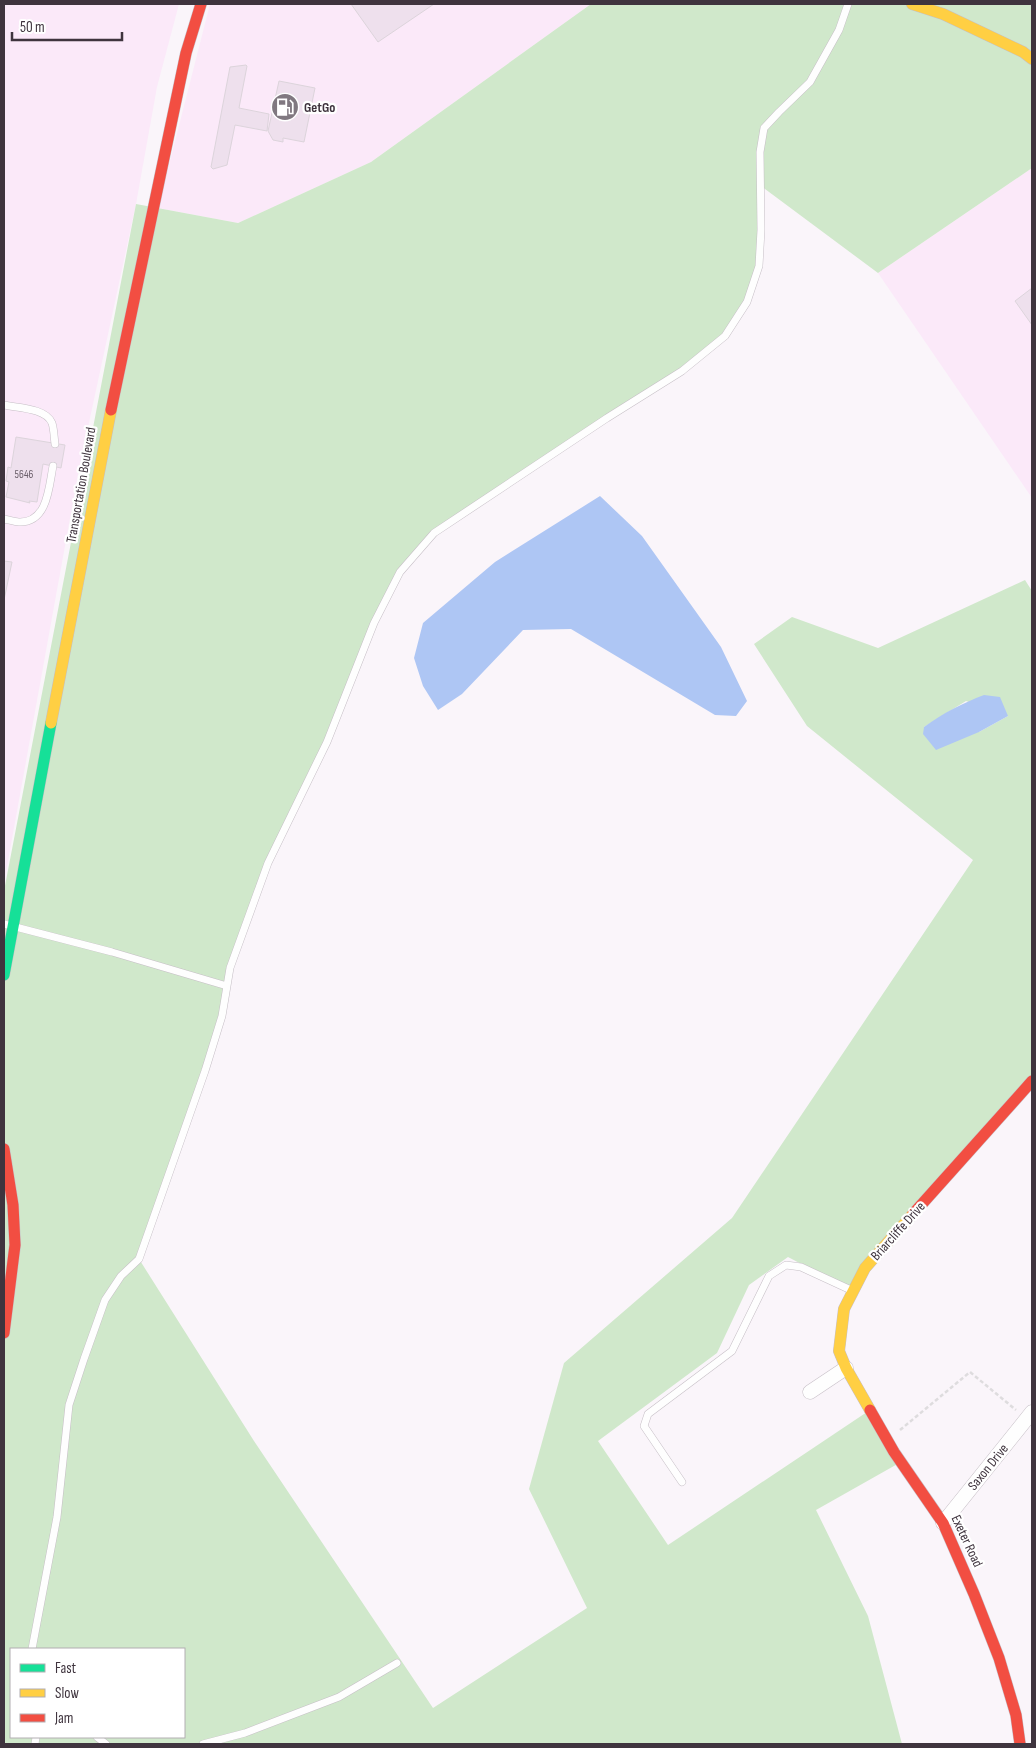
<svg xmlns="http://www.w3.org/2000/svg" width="1036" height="1748" font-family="'Sofia Sans Condensed',sans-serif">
	<rect width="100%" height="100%" fill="#faf5fa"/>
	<path fill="#fbe9f9" d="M4,4H179L157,87L136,204L78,474L4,883Z
		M210,4H591L371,162L238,223L158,208Z
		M1032,168V498L878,273Z"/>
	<path fill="#d0e8cb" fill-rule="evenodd" d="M591,4H1032V168L878,273L761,186L759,266L747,302L725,336L682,371L434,532L400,572L374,623L327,742L268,863L230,968L222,1016L139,1259L254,1441L433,1708L587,1608L529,1489L564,1363L732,1218L973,860L807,726L754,644L792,617L878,648L1025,580L1032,591V1081L853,1291L788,1257L749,1285L717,1353L598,1441L668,1545L870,1410L901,1462L816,1510L868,1616L902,1744H4V891L136,204L238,223L371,162ZM966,701L1008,716L979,732L924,727ZM11,1649H184V1737H11Z"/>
	<path fill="#aec6f4" d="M600,496L642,536L721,647L747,701L736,716L715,715L571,629L523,630L462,694L438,710L423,686L414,658L423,623L495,562Z
		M984,695L1000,697L1008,716L979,732L936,750L923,734L924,727C943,713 963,703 984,695Z"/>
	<path fill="#eee0ed" stroke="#dcd4db" d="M351,4H434L378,42Z
		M246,65L247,66L239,108L269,114L267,131L235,125L227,165L213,169L211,167L230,67Z
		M279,81L315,88L304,142L283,138V142L273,140L268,131Z
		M1032,288V325L1015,301Z
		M16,437L65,445L61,468L43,464L37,502L29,501L30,503L6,497L9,482L6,481L8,467L11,468Z
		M4,561L12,562L4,600Z"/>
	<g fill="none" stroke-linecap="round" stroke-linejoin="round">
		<g stroke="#c6bfc6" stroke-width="8">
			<path id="lane" d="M4,405C18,408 46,408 52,423C54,429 54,437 55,444
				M4,519C9,520 15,522 19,522C48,523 49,486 53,466
				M4,924L112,952L227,986
				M682,1482L644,1426L648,1414L732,1351L769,1276L786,1265L801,1267L853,1291
				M32,1649L57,1517L69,1405L84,1359L105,1300L121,1276L139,1259L205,1071L222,1016L230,968L268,863L327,742L374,623L400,572L434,533L607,418L682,371L725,336L747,302L759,266L761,230L760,152L764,128L779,112L810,82L839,30L848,4
				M97,1737L106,1744
				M35,1744L36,1737
				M203,1744L245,1733L339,1697L397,1663"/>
		</g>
		<g stroke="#c6bfc6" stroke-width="15">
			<path id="street" d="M810,1392L846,1368
				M943,1523L1032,1412"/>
		</g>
		<g stroke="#c6bfc6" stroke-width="12">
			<path id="fast" d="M4,975L51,723"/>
		</g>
		<g stroke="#c6bfc6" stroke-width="12">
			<path id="slow" d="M912,4L943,14L1023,52L1032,59
				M51,723L111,410
				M870,1410L846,1368L839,1351L844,1309L865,1268L913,1214"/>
		</g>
		<g stroke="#c6bfc6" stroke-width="12">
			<path id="jam" d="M111,410L186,53L201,4
				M4,1149L13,1205L15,1245L4,1333
				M913,1214L1032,1081
				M870,1410L894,1452L943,1523L974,1594L999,1658L1016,1715L1020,1744"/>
		</g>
		<path stroke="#dedcde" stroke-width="2.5" stroke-dasharray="4 2.5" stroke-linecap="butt" d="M900,1430L970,1372L1016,1410"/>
		<use href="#lane" stroke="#fefefe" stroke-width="7"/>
		<use href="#street" stroke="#fefefe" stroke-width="14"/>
		<use href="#fast" stroke="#16e098" stroke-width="11"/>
		<use href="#slow" stroke="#ffcf43" stroke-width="11"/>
		<use href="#jam" stroke="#f24e42" stroke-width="11"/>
	</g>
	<defs>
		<g id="fuel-disc" transform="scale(1.4375)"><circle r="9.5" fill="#807880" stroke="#fff"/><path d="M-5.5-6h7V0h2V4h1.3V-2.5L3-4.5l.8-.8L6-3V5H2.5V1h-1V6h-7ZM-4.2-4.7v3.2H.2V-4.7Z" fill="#fff"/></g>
	</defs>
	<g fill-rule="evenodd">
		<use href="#fuel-disc" x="285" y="107"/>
	</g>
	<g text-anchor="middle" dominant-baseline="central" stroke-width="4.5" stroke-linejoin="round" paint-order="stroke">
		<g font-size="11" fill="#6b5f6a">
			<text x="24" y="474">5646</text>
		</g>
		<g font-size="14" font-weight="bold" fill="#3f343e" stroke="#fff" text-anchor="start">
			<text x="304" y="107">GetGo</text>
		</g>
		<g font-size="14" fill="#3f343e" stroke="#fff">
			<text transform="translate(81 485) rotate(-80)">Transportation Boulevard</text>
			<text transform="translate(898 1231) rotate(-48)">Briarcliffe Drive</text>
			<text transform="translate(988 1467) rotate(-51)">Saxon Drive</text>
			<text transform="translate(967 1541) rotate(65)">Exeter Road</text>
		</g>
	</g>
	<rect width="1036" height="1748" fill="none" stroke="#3f343e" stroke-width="10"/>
	<rect x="10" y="1648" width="175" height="90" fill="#ffffff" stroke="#b2aeb2"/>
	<rect x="20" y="1664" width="25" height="8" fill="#16e098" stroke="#b2aeb2"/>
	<text x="55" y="1673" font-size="15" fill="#3f343e">Fast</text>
	<rect x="20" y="1689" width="25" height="8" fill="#ffcf43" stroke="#b2aeb2"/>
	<text x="55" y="1698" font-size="15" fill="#3f343e">Slow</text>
	<rect x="20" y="1714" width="25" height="8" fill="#f24e42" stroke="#b2aeb2"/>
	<text x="55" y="1723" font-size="15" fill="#3f343e">Jam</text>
	<path d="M12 32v8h110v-8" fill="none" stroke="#3f343e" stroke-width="2.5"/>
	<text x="20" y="32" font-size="15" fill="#3f343e" stroke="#ffffff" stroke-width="4" paint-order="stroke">50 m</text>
</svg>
